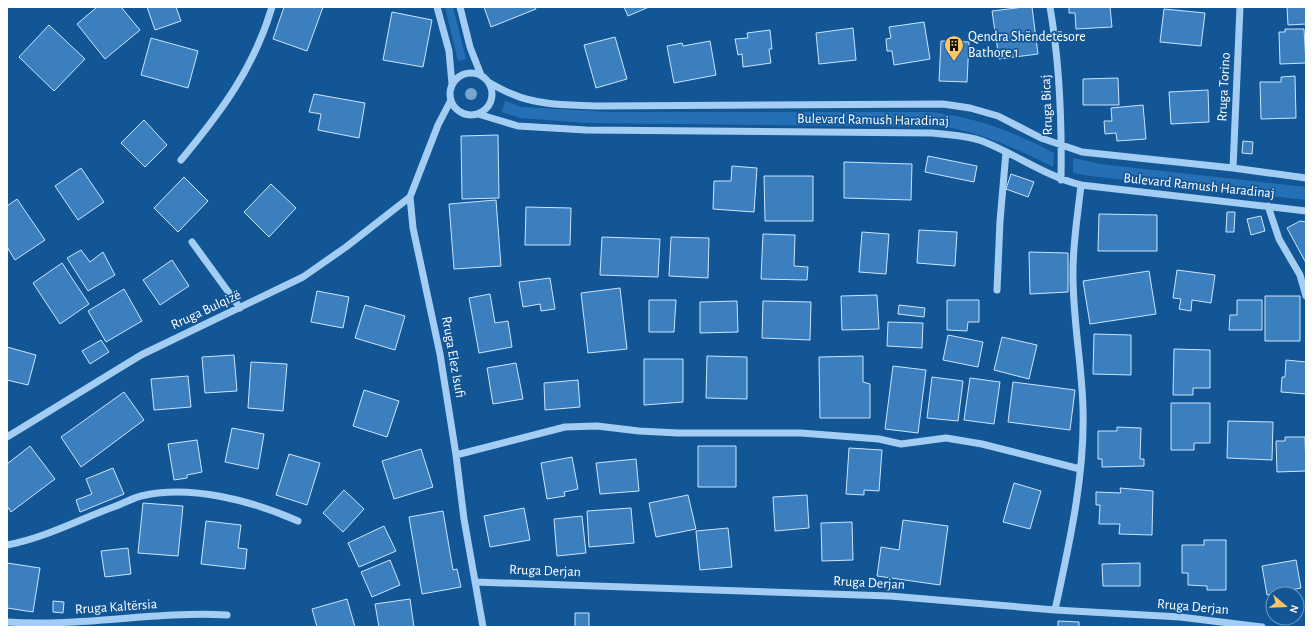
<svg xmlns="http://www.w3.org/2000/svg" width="1313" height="634" font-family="'Alegreya Sans',sans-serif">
	<rect width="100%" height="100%" fill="#135696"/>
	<path fill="#2570b5" d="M445,7H453L466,59L458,61Z
		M505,101L522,107L610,112H930C976,117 1014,132 1054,153L1053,167C1019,150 985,134 947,127L588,123L520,118L502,112Z
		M1073,158L1100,164L1306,187V200L1090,176L1073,173Z"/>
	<path fill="#3c7fbe" stroke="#cae5fd" d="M97,7H121L140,30L105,59L77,24Z
		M147,7H176L181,21L155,30Z
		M284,7H323L307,51L273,39Z
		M484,7H535L536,9L491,27Z
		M624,7H649L628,16Z
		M1024,7H1032L1038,54L999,59L992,11Z
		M1069,7H1110L1112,27L1076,29L1075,13H1069Z
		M1287,7H1306V24L1288,25Z
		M1164,9L1205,13L1201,46L1160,42Z
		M392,12L432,20L423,67L383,60Z
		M924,22L930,59L894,65L892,51H887L886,39L891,38L889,27Z
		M49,25L85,59L54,91L19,57Z
		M853,28L856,60L819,64L816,33Z
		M1285,29H1304L1306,63L1280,64L1279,32H1285Z
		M770,30L772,49H769L771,63L743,67L742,54L738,55L735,39L748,38L747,33Z
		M615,37L627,79L596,88L584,45Z
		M151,38L198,51L188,88L141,75Z
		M710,41L716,75L674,83L667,46L682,43L683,46Z
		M941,41L969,42L967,82L939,81Z
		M1295,76L1296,118L1261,119L1260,82H1281V77Z
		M1118,78L1119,105H1083V79Z
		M1208,90L1209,122L1171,124L1169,92Z
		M314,94L365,103L359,138L318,130L321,114L309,112Z
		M1143,105L1146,139L1117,141L1116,133L1105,134L1104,121H1112L1111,108Z
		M144,120L167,145L145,167L121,143Z
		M498,135L499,198L462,199L461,136Z
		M1243,141L1253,142L1252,154L1242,153Z
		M928,156L977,166L974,182L925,172Z
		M844,162L912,164L911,200L844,198Z
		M732,166L757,168L754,212L713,209L714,181H731Z
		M81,168L104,202L78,220L55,186Z
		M1011,174L1034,182L1028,197L1006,189Z
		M764,176H813V221H765Z
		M184,177L208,201L178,232L154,208Z
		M271,184L296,208L269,237L244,212Z
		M17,199L45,240L15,260L7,247V206Z
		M496,200L501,266L454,269L449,204Z
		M526,207L571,208L570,245H525Z
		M1227,212H1235L1234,232H1226Z
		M1099,214L1157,215V251H1098Z
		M1261,216L1265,231L1251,235L1247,219Z
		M1300,221L1306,222V263L1287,228Z
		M919,230L957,232L955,266L917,263Z
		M862,232L889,234L886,274L859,272Z
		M763,234L795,235L794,266L808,267L807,280L761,279Z
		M602,237L660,239L658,277L600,275Z
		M671,237L709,238L708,278L669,276Z
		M81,250L90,262L103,252L115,275L88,291L67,258Z
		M1029,252L1068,253V292L1030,294Z
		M172,260L189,286L160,305L143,280Z
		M62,263L89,304L60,324L33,283Z
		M1177,270L1215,275L1211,303L1192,300L1191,311L1179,309L1181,299L1173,298Z
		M1149,271L1156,314L1090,324L1083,281Z
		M550,278L555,309L541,311L540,304L523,307L519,282Z
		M620,288L627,349L588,353L581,293Z
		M124,289L142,321L106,342L88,311Z
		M317,291L349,297L343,328L311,322Z
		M490,294L495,323L508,321L512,347L479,353L469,298Z
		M877,295L879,329L842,330L841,296Z
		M1265,296H1300V341H1265Z
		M649,300H676L674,332H649Z
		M947,300H979V322H968L967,331L947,330Z
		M1237,300H1262V330H1229L1230,315H1237Z
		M737,301L738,332L700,333V302Z
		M763,301L811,302L810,340L762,338Z
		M365,305L405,316L395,350L355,338Z
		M899,305L925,308L924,317L898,314Z
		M888,322L923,323L922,348L887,346Z
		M1094,334L1131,335V375L1093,374Z
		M948,335L983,342L978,367L943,360Z
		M1002,337L1037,345L1029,379L994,370Z
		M101,340L109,352L90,364L82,351Z
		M7,347L36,355L28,385L7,380Z
		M1174,349L1210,350V388H1193V395H1173Z
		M234,355L237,391L205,393L202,357Z
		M707,356L747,357V399L706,398Z
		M863,356V382L870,384V418H820L819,357Z
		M644,359H683V402L644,405Z
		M1286,360L1306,362V394L1281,392L1282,377H1285Z
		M251,362L287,364L283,411L248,408Z
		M516,363L523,399L493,404L487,368Z
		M893,366L926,370L918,433L885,429Z
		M188,376L191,407L154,410L151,379Z
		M932,377L963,381L958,421L927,418Z
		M970,378L1000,382L994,424L964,420Z
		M578,380L580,407L545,410L544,383Z
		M1013,382L1075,390L1070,430L1008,422Z
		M364,390L399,401L387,437L353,426Z
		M124,392L144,420L81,467L61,437Z
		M1171,403H1210V443H1194V450H1171Z
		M1228,421L1273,422L1272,460L1227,458Z
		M1117,427L1141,428L1140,459H1144V466L1102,467V459H1098V431H1117Z
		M232,428L264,434L258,469L225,462Z
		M1285,437H1305L1306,471L1277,472L1276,441H1285Z
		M197,440L202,472L187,475V478L174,480L168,444Z
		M30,446L55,479L11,512L7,506V464Z
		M698,446H736V487H698Z
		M849,448L882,450L879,491L864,490V495L846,494Z
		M421,449L433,487L394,499L382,461Z
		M289,454L320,463L307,505L276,495Z
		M572,457L578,489L564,492L565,496L547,499L541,463Z
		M636,459L639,491L600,494L596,463Z
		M113,468L124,494L80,512L76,500L92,494L86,479Z
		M1014,483L1041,491L1030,529L1003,522Z
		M1120,488L1153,491L1152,535L1119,534L1120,524H1099L1100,505H1096V492L1121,493Z
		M344,490L364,509L343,532L323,513Z
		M688,495L696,529L656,537L649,503Z
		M807,495L809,528L775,531L773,497Z
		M143,503L183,506L178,556L138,553Z
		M524,508L530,540L490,547L484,516Z
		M631,508L634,543L589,547L587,511Z
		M443,511L453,570L457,569L461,587L422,594L409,517Z
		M582,516L586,553L557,556L554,519Z
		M903,520L948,526L940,585L877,576L881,547L899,550Z
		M206,521L241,525L238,548L247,549L245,569L201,564Z
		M852,522L853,560L822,561L821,523Z
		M384,526L396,551L359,567L348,543Z
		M728,528L732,567L700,570L696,531Z
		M1204,540H1226V590H1207V586L1188,585V573H1182V545H1204Z
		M128,548L131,574L105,577L101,551Z
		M390,560L400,585L372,597L361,572Z
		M1296,560L1301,588L1291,590L1292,594L1279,593L1267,595L1262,566Z
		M7,563L40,568L33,612L7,608Z
		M1140,563V586H1103L1102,564Z
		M347,599L355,627H317L312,609Z
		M410,599L414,627H379L375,604Z
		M53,601L64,602L63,613L53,612Z
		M575,613H589V627H575Z
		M1058,621L1079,622V627H1058Z"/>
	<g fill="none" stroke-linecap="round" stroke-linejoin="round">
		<path stroke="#a3cdf3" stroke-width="7" d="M437,7L449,51L452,84
			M460,7L470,47L481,75
			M1050,7C1060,65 1062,121 1061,180
			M450 94a21 21 0 1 1 42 0a21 21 0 1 1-42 0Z
			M490,83C497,87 504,91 512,94C539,106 572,105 601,106L943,104L970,108L998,116L1041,138L1082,152L1233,168L1306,178
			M451,100L438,125L410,197L413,228L440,354L456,455L464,519L483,627
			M478,114L518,126L586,130L932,133C949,135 966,135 982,141C1016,154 1045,176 1081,185L1306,211
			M181,160C221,112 254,68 272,7
			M1233,168L1240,7
			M1268,206L1279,239L1300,275L1306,296
			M192,242L240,308
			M997,290L1000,221L1006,152
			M7,437L141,355L303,277L346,247L410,197
			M456,455L565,427L597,426L639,431L678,433H801L879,439L901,444L946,438L982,444L1080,469
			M7,545C45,538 80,519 116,506C124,503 133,498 141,496C190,484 253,501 298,521
			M475,582L890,596L1055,610L1180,617L1262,627
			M1055,610C1069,545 1085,476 1083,409C1082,363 1072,316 1073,270C1073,242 1078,213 1081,185
			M7,622C81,627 154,611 227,615"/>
	</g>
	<circle fill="#78a5cf" cx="471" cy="94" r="6"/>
	<defs>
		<g id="building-pin" transform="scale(1)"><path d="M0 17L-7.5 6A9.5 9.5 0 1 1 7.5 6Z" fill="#ffc764" stroke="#135696"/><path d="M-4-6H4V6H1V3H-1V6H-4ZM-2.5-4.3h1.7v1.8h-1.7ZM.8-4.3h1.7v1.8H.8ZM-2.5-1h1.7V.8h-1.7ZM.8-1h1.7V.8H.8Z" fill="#111"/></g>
	</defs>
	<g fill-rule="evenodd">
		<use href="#building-pin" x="954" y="45"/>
	</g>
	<g text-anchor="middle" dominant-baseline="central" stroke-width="3.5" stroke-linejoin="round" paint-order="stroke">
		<g font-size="14" fill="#fff" stroke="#135696" text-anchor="start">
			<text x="968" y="37">Qendra Shëndetësore<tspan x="968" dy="16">Bathore 1</tspan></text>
		</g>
		<g font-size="14" fill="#fff" stroke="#135696">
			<text transform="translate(1224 87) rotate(-87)">Rruga Torino</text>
			<text transform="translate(1047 105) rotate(-92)">Rruga Bicaj</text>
			<text transform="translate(873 120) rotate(1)">Bulevard Ramush Haradinaj</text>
			<text transform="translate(1199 186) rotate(6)">Bulevard Ramush Haradinaj</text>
			<text transform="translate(206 310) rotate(-25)">Rruga Bulqizë</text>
			<text transform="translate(453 357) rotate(80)">Rruga Elez Isufi</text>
			<text transform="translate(545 571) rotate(2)">Rruga Derjan</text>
			<text transform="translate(869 583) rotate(3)">Rruga Derjan</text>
			<text transform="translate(116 607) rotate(-4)">Rruga Kaltërsia</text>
			<text transform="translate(1193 607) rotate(5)">Rruga Derjan</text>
		</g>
	</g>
	<rect width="1313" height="634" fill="none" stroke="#ffffff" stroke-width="16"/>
	<g transform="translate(1285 606) rotate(109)"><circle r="19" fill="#135696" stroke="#719ac0"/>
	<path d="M0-3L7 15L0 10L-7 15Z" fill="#ffc764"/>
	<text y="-6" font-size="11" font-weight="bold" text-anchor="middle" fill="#ffffff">N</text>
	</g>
</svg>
